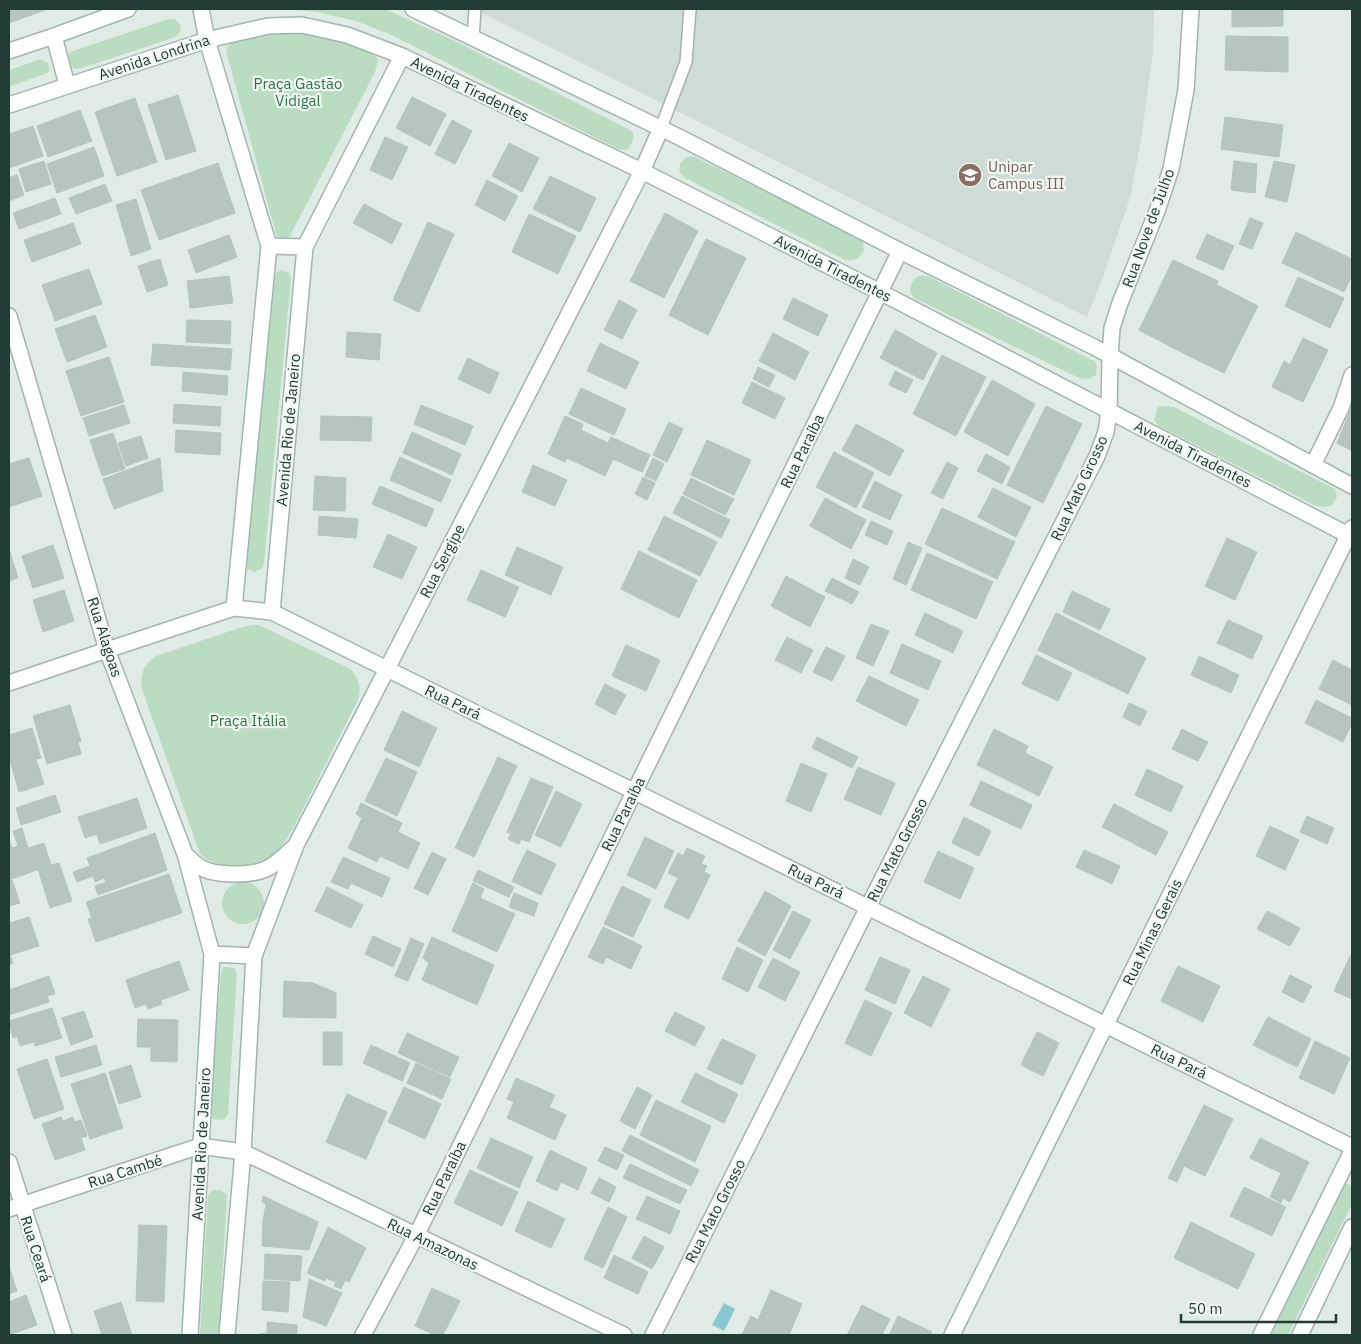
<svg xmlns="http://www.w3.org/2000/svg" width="1361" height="1344" font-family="'IBM Plex Sans',sans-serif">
	<rect width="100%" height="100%" fill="#e1ebe6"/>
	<path fill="#cfdbd5" d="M474,9H1154L1153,52L1142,133L1131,195L1103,277L1087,317Z"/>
	<path fill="#baddc2" d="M288,9H385L453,40L630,130L633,133V140L628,149L620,150L389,34L356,21L322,13Z
		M169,19H175L181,26L179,34L173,38L82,68L75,69L71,67L69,61V54L73,51Z
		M288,33C320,33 348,41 376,56L378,61L375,72L290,236L285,238L281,239L276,234L226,51C227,48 228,47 230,44C240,34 274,34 288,33Z
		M41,59L48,63L50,70L47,73L9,87V70Z
		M690,156L695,157L859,237L863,243L864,250C859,259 855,261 845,260L685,178C675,171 679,160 690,156Z
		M282,270L289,273L291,279L264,563L262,569L254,572L246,568V561L274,278L277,272Z
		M919,276H928L1090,359L1095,361L1097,367L1096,375L1090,379L1079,378L914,298L910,291C911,284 912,280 919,276Z
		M1163,406L1174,407L1335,489L1337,497L1332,505L1325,507L1316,506L1159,426L1154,420L1158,407Z
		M252,625H259L351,669C360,681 362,688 357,702L293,829C288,836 283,845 276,852C257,870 219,872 200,854L142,689C140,674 143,665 156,656L239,628Z
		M222 903a21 21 0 1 1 42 0a21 21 0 1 1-42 0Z
		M224,967H229L234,968L237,973L228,1114L225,1119L218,1120L213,1119L210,1112L221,971Z
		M1344,1182L1352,1186V1204L1288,1335H1269Z
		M212,1190H220L227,1194L219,1335H200L208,1196Z"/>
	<path fill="#89c8d1" d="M724,1303L735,1309L724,1331L712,1325Z"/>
	<path fill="#b6c6bf" stroke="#b3c5bd" d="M9,9H44L45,10L9,23Z
		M1232,9H1283V26L1232,27Z
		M1226,36L1288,37V72L1225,70Z
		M178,95L196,151L166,160L148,105Z
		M412,97L446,114L430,146L396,128Z
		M135,98L157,162L117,176L95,112Z
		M80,110L92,141L48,157L37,126Z
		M1225,117L1283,125L1279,157L1221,149Z
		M452,120L472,131L455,164L435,154Z
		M33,126L43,156L9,168V134Z
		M385,137L408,147L392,180L370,170Z
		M509,143L539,158L522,192L492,176Z
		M94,147L104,176L57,193L47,164Z
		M44,161L51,184L26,192L19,169Z
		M1234,161L1257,164L1255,193L1231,190Z
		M1274,161L1295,165L1287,202L1265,197Z
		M218,163L235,213L159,240L141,190Z
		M17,175L24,195L9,201V178Z
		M550,176L596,198L580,232L533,209Z
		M487,180L518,196L505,221L475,205Z
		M105,184L112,201L76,214L69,198Z
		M55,198L61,214L19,229L13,213Z
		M136,199L151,249L131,256L116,205Z
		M364,204L402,224L392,244L353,223Z
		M665,213L698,231L664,298L630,281Z
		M529,214L576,236L558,274L512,252Z
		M1250,218L1263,223L1252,249L1239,244Z
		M428,222L454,234L419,312L393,300Z
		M73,223L81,244L32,262L24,240Z
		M1296,232L1352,259V275L1344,292L1282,263Z
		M1207,234L1234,246L1223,270L1196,258Z
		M229,235L237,257L196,273L188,250Z
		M706,239L746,258L708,335L669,315Z
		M160,259L168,285L147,292L138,266Z
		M1173,260L1218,281L1183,353L1139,330Z
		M89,269L102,304L55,321L42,285Z
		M229,276L233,303L190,308L187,281Z
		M1298,277L1344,298L1330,328L1285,306Z
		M1217,285L1258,306L1224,373L1183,353Z
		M793,298L828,315L818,336L783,319Z
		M619,300L637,310L622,339L604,330Z
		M95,315L107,347L67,362L55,329Z
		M187,320L231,321L230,344L186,342Z
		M895,330L937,353L923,380L880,358Z
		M347,332L381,334L379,360L346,357Z
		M773,333L809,352L795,380L759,361Z
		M1303,338L1328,350L1303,402L1272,387L1284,361L1290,365Z
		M600,343L639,362L626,389L587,371Z
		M153,344L232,349L230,370L151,365Z
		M942,355L986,377L956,436L913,414Z
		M109,357L124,402L81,416L66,371Z
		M468,358L499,373L490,394L458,379Z
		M758,367L775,375L769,387L753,379Z
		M895,371L913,380L906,393L889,385Z
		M183,372L228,376L227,395L182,391Z
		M992,380L1035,404L1008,456L964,432Z
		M752,382L785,398L775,419L742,403Z
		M581,388L626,409L614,435L569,414Z
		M174,404L221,407L220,426L173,423Z
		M124,405L130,423L89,436L83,418Z
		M421,405L473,426L465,445L414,424Z
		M1046,406L1082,424L1043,503L1007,485Z
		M1352,406V451L1337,443Z
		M321,416L372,417L371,441L320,440Z
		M565,416L583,424L581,430L608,443L611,437L650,455L642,472L613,459L605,476L567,458L565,462L548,454Z
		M669,422L683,429L667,462L653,455Z
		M856,424L904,450L890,476L842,450Z
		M176,430L221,433L220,455L175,452Z
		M412,432L461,454L452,475L403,453Z
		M113,433L125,469L102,476L90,440Z
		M141,436L148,458L126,466L118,443Z
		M707,440L751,460L734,495L691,475Z
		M834,452L874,473L856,508L816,487Z
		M986,454L1010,467L1002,484L977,471Z
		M400,457L451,480L441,502L390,480Z
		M29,458L42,496L9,507V464Z
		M160,458L163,491L114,509L103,479Z
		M653,458L664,464L656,481L645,476Z
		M947,462L958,468L943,499L931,493Z
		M533,465L567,480L555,506L522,492Z
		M315,476L346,478L345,511L313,510Z
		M643,477L655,483L647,500L635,494Z
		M691,478L734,499L725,515L683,494Z
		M875,481L902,495L890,520L862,507Z
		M380,486L434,509L426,527L372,504Z
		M993,488L1031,507L1016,537L978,517Z
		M682,496L730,520L721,538L673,513Z
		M825,498L866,520L851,549L810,526Z
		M942,508L1015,542L997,579L925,544Z
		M319,516L358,519L356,538L318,535Z
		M664,516L717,542L700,576L648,550Z
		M871,521L893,531L887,545L865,535Z
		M388,534L417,547L402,579L373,567Z
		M1227,538L1257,552L1235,600L1205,586Z
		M908,542L922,548L906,585L893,579Z
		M53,545L64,578L33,588L22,556Z
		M517,547L563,567L551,595L505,575Z
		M639,551L697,580L679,618L621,589Z
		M10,552L18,578L9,581V553Z
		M927,553L993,582L976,619L911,590Z
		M853,559L869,567L860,585L845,578Z
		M481,570L519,587L505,617L467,600Z
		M786,576L825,597L810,627L771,606Z
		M832,578L859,592L852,604L825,591Z
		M64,590L74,621L43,632L33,600Z
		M1072,591L1110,609L1100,630L1063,612Z
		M925,613L963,631L953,653L915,635Z
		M1056,613L1146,658L1128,694L1038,650Z
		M1228,620L1263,636L1252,659L1217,643Z
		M871,624L889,631L873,666L856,658Z
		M787,637L813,650L801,673L775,660Z
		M902,644L941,661L928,690L890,673Z
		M626,645L660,660L646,691L612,676Z
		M826,647L845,656L832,681L813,672Z
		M1036,655L1072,673L1058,701L1022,684Z
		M1199,656L1239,675L1231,693L1191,675Z
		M1333,660L1352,670V705L1319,689Z
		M869,676L919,700L906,726L856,701Z
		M605,684L626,695L615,715L595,704Z
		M1316,700L1352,718V723L1343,742L1305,723Z
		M1129,703L1147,711L1140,726L1123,717Z
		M70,705L81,741L78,742L81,754L47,764L33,716Z
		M402,711L437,728L419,767L384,750Z
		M32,728L41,758L36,759L44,784L19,792L9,757V735Z
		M994,729L1028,746L1025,753L1053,767L1039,796L977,765Z
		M1182,729L1208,742L1198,761L1172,749Z
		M817,737L858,757L852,768L812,748Z
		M498,757L517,766L474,857L455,848Z
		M386,758L417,772L397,816L365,801Z
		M801,763L827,774L811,812L786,801Z
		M858,767L895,783L881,815L844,799Z
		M1147,769L1183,786L1171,812L1135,795Z
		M531,778L553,787L529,842L521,839L519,844L508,839L511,834L507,832Z
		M981,781L1032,805L1021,829L970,805Z
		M556,791L582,804L561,847L535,835Z
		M55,795L61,812L21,825L16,808Z
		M137,798L147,828L100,844L97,834L85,838L78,817Z
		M361,803L402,823L398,832L420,843L408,869L380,856L377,862L348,848L362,818L356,814Z
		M1114,804L1168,832L1156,855L1102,827Z
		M1307,816L1334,828L1327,844L1300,832Z
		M964,817L991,831L979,856L952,843Z
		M1270,826L1299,840L1285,870L1256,856Z
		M22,828L28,848L44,843L51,865L9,880V839L12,848L18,846L13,831Z
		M155,833L167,870L98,895L95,886L106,882L104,878L95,882L93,876L77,882L73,872L90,866L87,858Z
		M645,837L674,851L656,889L627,875Z
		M687,848L705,856L701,864L707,866L704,872L710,875L689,919L664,907L678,878L668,873L678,853L683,856Z
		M527,850L556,864L541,895L512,881Z
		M1084,850L1120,866L1112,884L1076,867Z
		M938,851L974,868L960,899L924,882Z
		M432,852L446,859L428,895L414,888Z
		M343,857L390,878L382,897L351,883L348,889L331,882Z
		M59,863L72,901L50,908L38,869Z
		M478,870L514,887L509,897L473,881Z
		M169,874L182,913L96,942L88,919L92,918L86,902Z
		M12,880L20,903L9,906V881Z
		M473,883L484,889L480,898L515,914L497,952L452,931Z
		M622,886L651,900L633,937L604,924Z
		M327,887L363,905L351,928L315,911Z
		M765,891L791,906L765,956L738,941Z
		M514,893L538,903L534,916L509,907Z
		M793,911L811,920L790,959L773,950Z
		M1267,911L1300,928L1290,946L1257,929Z
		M29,917L39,946L10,955L13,963L9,965V923Z
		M603,927L642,946L631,969L606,957L603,964L588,957Z
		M373,936L401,949L393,967L365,954Z
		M432,937L494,965L477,1005L422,980L429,963L423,958Z
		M411,938L424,944L408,981L395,976Z
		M737,947L763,960L748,992L722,979Z
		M1350,956L1352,957V999L1334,991Z
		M880,957L910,970L895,1004L865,990Z
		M773,958L800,972L785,1001L758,987Z
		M179,961L189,990L161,1000L162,1004L148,1009L146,1004L135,1008L126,980Z
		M1178,966L1220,986L1203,1022L1161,1001Z
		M1290,975L1312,986L1303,1003L1282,992Z
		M49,976L55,994L47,996L49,1002L9,1015V990Z
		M923,976L950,989L931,1027L904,1013Z
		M284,981L313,983L336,993V1018L283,1017Z
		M865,1000L892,1013L871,1056L845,1043Z
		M52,1008L62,1038L35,1046L34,1042L20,1046L17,1036L13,1038L9,1021Z
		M84,1011L93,1037L71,1045L62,1018Z
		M675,1012L705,1027L695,1046L665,1031Z
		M1268,1017L1311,1039L1297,1067L1253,1045Z
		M138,1019L178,1020L177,1062L151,1061V1047H137Z
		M323,1032H342V1065H323Z
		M1037,1032L1059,1043L1043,1076L1021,1065Z
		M407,1033L459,1057L450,1077L398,1053Z
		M722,1039L756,1055L742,1085L707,1069Z
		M1315,1041L1350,1058L1334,1094L1299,1078Z
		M96,1045L102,1065L61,1077L55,1057Z
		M371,1045L410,1063L402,1081L363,1063Z
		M47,1059L64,1109L34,1119L17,1069Z
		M416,1063L451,1079L442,1099L407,1083Z
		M131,1065L141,1097L119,1104L109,1072Z
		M105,1073L123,1128L90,1139L71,1084Z
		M695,1073L738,1094L724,1123L681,1102Z
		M516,1078L555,1095L549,1107L566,1115L555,1140L507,1118L514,1102L507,1099Z
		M404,1087L441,1104L425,1139L388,1122Z
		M637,1087L652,1095L635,1129L620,1121Z
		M347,1094L387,1112L366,1159L326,1142Z
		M656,1100L711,1126L695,1162L640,1135Z
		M1204,1105L1233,1119L1205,1176L1184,1166L1177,1182L1168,1178Z
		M61,1117L63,1121L73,1117L75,1122L81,1120L87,1136L81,1138L85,1150L55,1160L42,1124Z
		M630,1135L699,1170L691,1186L622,1151Z
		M491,1138L533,1157L519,1188L477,1168Z
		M1260,1138L1309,1162L1290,1202L1283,1198L1281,1203L1270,1197L1281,1173L1250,1158Z
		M605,1147L624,1155L617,1170L598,1161Z
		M550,1150L587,1168L578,1190L561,1182L557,1191L536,1181Z
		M630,1164L687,1190L680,1204L623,1178Z
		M470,1170L518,1192L502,1226L454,1203Z
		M599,1178L616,1187L609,1202L591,1193Z
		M1244,1187L1286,1207L1272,1236L1230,1216Z
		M263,1196L318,1222L309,1250L262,1246L263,1221L266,1204L262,1202Z
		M647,1196L680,1211L670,1234L636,1219Z
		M528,1201L565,1219L551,1248L515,1231Z
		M608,1207L627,1217L603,1268L584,1259Z
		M1191,1222L1255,1254L1238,1289L1174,1258Z
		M139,1225L167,1226L164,1302L136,1301Z
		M328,1227L366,1248L349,1282L345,1280L341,1289L334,1286L336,1282L326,1278L325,1281L307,1273Z
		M644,1236L664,1247L652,1269L632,1258Z
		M265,1254L302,1256L300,1281L264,1279Z
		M614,1255L648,1272L638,1294L604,1278Z
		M9,1267L17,1291L9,1294Z
		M309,1279L342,1293L326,1326L303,1317Z
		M263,1281L290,1282L288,1312L262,1310Z
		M432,1288L460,1301L443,1335H435L415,1326Z
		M771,1290L802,1304L789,1335H742L751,1316L758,1320Z
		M26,1295L37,1325L9,1335V1302Z
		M121,1302L132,1335H102L94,1311Z
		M862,1305L890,1319L882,1335H847Z
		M898,1316L932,1332L930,1335H889Z
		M267,1322L297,1325V1335H260V1334L267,1333Z"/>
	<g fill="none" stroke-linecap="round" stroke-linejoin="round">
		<g stroke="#a4b3ad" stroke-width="14">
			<path id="lane" d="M473,38L475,9
				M661,128L686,62L690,9"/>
		</g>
		<g stroke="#a4b3ad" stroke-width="18">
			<path id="street" d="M661,128L642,171L387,669L1352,1147
				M9,316L107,650L9,683
				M1313,465L1341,408L1352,375
				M9,1162L64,1335
				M9,1209L200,1146L243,1152L624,1335
				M363,1335L416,1236L900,251
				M653,1335L868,907L1097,456L1106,432L1109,411L1110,356L1112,328L1120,303L1157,211L1171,169L1186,90L1191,9
				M952,1335L1352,528"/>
		</g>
		<g stroke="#9fb7ae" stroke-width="18">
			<path id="secondary" d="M201,9L207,40L269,246L234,608
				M413,9L679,137L900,251L1094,347L1352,486
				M54,36L67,85
				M9,51L54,36L128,9
				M9,105L207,40L268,26L302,25L347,35L402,56L642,171L880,292L1352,537
				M269,246L305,247
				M272,612L305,247L402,56
				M185,854C190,859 195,864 200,867C214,876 251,876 266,869C277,864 285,855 294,847
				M212,954L254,956
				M190,1335L212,954L185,854L107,650L234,608L272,612L387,669L296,845L254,956L243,1152L227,1335
				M1261,1335L1352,1151
				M1300,1335L1352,1227"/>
		</g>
		<use href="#lane" stroke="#fff" stroke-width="11"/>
		<use href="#street" stroke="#fff" stroke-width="15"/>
		<use href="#secondary" stroke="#fff" stroke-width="15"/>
	</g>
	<defs>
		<g id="university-disc" transform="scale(1.25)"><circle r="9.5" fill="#8d6e63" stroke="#f1f8f4"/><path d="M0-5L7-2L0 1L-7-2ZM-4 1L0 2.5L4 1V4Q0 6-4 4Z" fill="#fff"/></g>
	</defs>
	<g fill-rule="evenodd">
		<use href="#university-disc" x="970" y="175"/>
	</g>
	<g text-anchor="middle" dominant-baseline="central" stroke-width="4.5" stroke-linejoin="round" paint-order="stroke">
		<g font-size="15" fill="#213c34" stroke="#f1f8f4">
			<text transform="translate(154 57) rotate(-18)">Avenida Londrina</text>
			<text transform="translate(470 89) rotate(26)">Avenida Tiradentes</text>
			<text transform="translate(1148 228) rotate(-70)">Rua Nove de Julho</text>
			<text transform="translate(833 268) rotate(27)">Avenida Tiradentes</text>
			<text transform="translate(288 430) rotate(-85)">Avenida Rio de Janeiro</text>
			<text transform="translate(802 451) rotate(-64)">Rua Paraíba</text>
			<text transform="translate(1193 454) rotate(27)">Avenida Tiradentes</text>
			<text transform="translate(1079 488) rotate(-65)">Rua Mato Grosso</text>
			<text transform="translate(442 561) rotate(-63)">Rua Sergipe</text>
			<text transform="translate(105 637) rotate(72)">Rua Alagoas</text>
			<text transform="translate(453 702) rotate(26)">Rua Pará</text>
			<text transform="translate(623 814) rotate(-64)">Rua Paraíba</text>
			<text transform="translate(897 850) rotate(-63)">Rua Mato Grosso</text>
			<text transform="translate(816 881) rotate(26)">Rua Pará</text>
			<text transform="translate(1152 932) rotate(-64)">Rua Minas Gerais</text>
			<text transform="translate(1179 1061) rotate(26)">Rua Pará</text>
			<text transform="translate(201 1144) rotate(-87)">Avenida Rio de Janeiro</text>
			<text transform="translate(125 1171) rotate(-18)">Rua Cambé</text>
			<text transform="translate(444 1178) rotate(-64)">Rua Paraíba</text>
			<text transform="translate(715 1211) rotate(-63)">Rua Mato Grosso</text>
			<text transform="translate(433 1244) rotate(26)">Rua Amazonas</text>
			<text transform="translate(36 1249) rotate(72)">Rua Ceará</text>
		</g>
		<g font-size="15" fill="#2c7345" stroke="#f1f8f4">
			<text x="298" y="83">Praça Gastão<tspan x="298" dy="17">Vidigal</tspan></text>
			<text x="248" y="720">Praça Itália</text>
		</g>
		<g font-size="15" fill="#785e54" stroke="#f1f8f4" text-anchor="start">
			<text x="988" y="166">Unipar<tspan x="988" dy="17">Campus III</tspan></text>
		</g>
	</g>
	<rect width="1361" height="1344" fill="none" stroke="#213c34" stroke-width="20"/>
	<path d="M1181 1314v8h155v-8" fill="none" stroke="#213c34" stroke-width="2.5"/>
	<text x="1188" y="1314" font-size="15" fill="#213c34" stroke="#f1f8f4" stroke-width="4" paint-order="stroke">50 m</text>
</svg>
